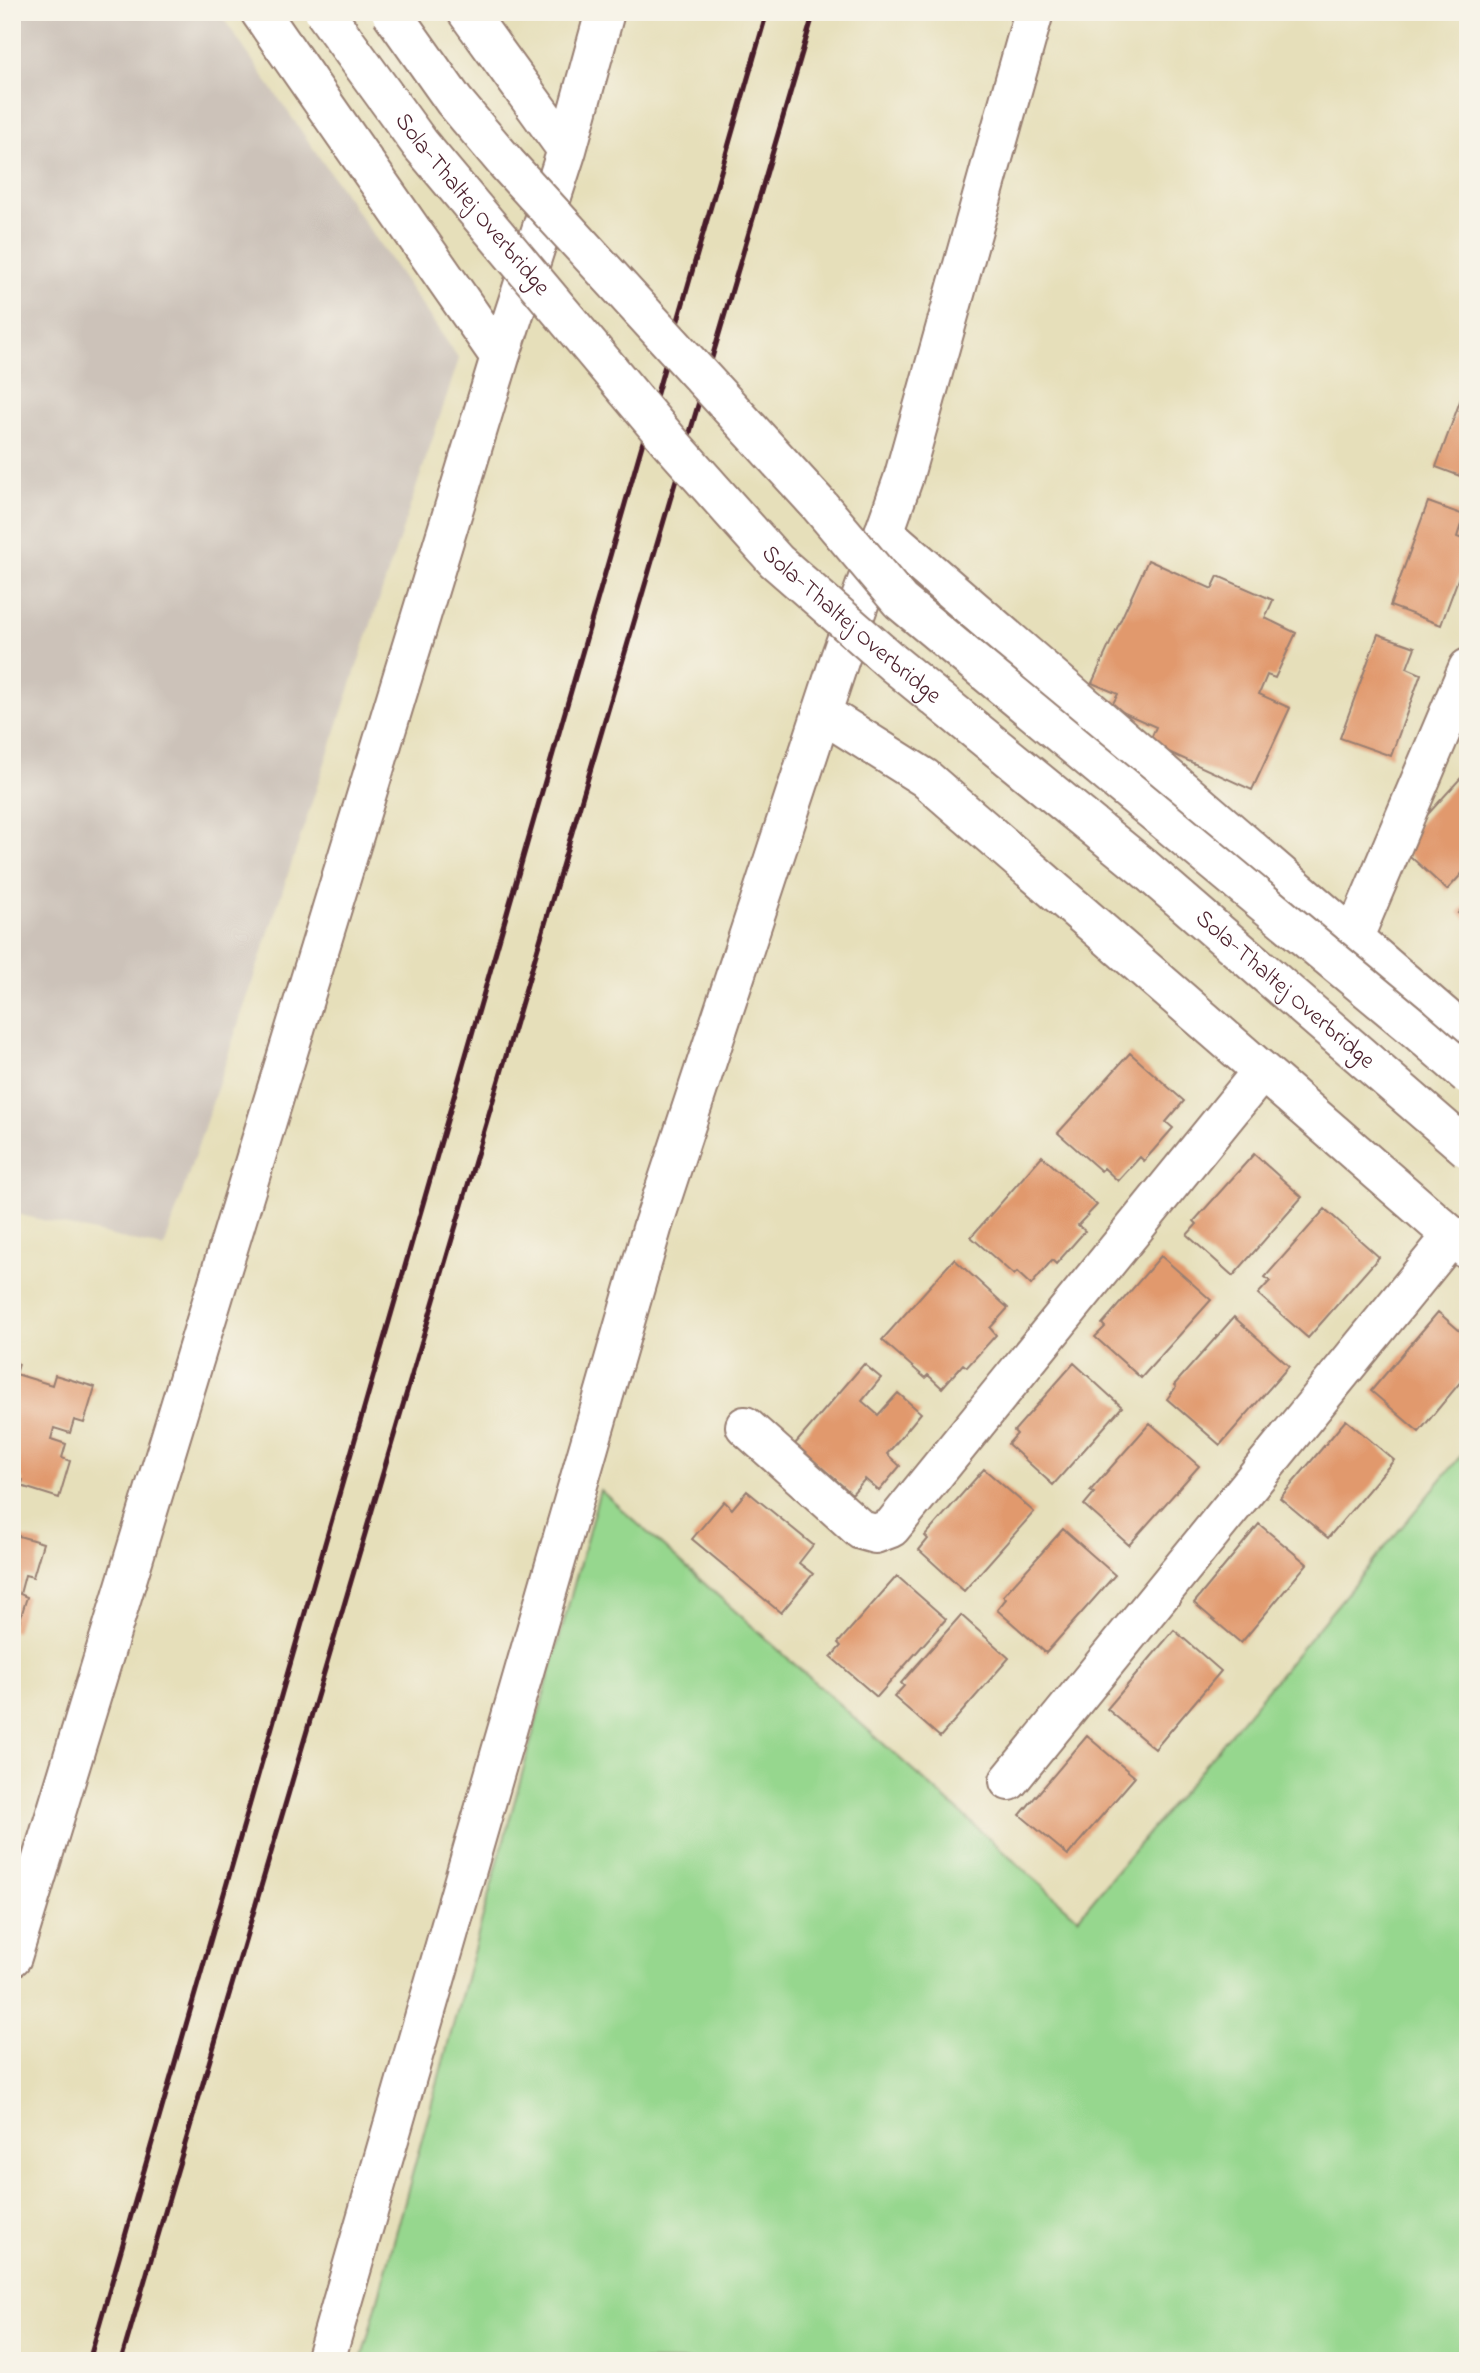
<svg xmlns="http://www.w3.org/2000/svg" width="1480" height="2373" font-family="'Indie Flower',sans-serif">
	<rect width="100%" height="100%" fill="#f7f3e8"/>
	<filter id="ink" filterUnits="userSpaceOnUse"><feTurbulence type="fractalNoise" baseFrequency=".0143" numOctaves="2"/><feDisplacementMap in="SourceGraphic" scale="14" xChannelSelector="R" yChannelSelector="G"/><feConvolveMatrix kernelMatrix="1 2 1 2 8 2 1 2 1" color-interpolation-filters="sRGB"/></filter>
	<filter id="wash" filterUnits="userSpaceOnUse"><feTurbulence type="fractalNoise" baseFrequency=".00686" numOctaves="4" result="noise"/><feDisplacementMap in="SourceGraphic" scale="28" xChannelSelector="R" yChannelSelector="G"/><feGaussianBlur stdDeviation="1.57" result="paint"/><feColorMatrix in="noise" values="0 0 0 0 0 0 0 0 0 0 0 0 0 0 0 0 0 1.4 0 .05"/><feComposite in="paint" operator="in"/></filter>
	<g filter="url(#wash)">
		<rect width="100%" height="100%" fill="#e6dfba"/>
		<path fill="#ccc2b9" d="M12,12H219L459,359L164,1248L12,1213Z"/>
		<path fill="#96d78e" stroke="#707b5c" stroke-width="2" d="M1468,1447V2361H361L600,1490L1078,1918Z"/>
		<g id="blocks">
			<path fill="#e1996d" d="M1467,382H1468V479L1436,467Z
				M1428,502L1464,515L1457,537L1468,541V552L1441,625L1390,606Z
				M1148,560L1212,589L1218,576L1273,600L1265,618L1296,633L1275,678L1267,675L1259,694L1290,708L1252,790L1149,743L1156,727L1111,707L1118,694L1092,683Z
				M1378,634L1415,647L1407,668L1421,674L1391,756L1340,738Z
				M1468,770V867L1447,890L1399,846Z
				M1468,901V921L1458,913Z
				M1130,1053L1184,1101L1166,1122L1173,1128L1144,1161L1140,1157L1118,1181L1104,1168L1101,1171L1058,1133Z
				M1254,1154L1302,1197L1233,1276L1187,1235L1197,1224L1194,1221Z
				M1042,1156L1097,1205L1078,1225L1085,1231L1056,1264L1052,1260L1031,1285L1017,1272L1014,1275L971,1237Z
				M1325,1209L1379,1257L1308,1338L1258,1294L1270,1281L1265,1277Z
				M1161,1256L1211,1300L1141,1378L1095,1337L1105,1327L1102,1324Z
				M954,1259L1008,1308L990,1328L996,1335L967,1367L963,1364L942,1388L928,1375L925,1378L882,1340Z
				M1438,1312L1468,1338V1373L1419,1432L1371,1391Z
				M1234,1317L1289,1366L1220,1445L1167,1399L1176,1387L1174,1385Z
				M12,1361L19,1364L16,1374L52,1385L55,1375L95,1387L84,1423L74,1420L70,1433L54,1428L51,1439L66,1444L62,1458L70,1461L59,1498L21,1486L23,1480L12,1476Z
				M1074,1363L1122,1407L1053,1485L1008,1444L1017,1434L1014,1431Z
				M864,1364L881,1378L862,1401L878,1415L898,1393L921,1413L887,1454L900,1466L879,1491L865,1479L852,1494L795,1444Z
				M1346,1420L1394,1460L1328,1538L1280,1498Z
				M1150,1423L1199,1466L1129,1545L1084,1505L1094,1493L1090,1491Z
				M984,1469L1034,1512L964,1591L919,1550L928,1539L925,1536Z
				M747,1491L813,1545L799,1563L813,1574L781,1613L692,1539L724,1501L732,1509Z
				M1259,1524L1307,1564L1241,1643L1194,1603Z
				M1063,1529L1115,1575L1046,1653L997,1610L1006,1599L1003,1596Z
				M12,1534L43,1543L33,1577L25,1575L20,1594L27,1597L16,1632L12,1631Z
				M897,1576L946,1619L877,1697L831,1657L841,1646L838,1643Z
				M961,1615L1009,1658L940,1737L894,1697L904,1686L901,1683Z
				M1174,1630L1221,1671L1155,1749L1107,1709Z
				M1087,1736L1135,1777L1068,1855L1020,1815Z"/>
		</g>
	</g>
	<g filter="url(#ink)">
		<use href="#blocks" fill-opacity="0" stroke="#987f72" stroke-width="2"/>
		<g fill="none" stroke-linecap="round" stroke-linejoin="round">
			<g stroke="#987f72" stroke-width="42">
				<path id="minor" d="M260,12L500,357
					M467,12L567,150
					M884,532L1468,1037
					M822,713L925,778L1468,1250
					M1354,937L1468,668
					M745,1426L861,1530L875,1534L891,1528L1262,1071
					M1009,1781L1452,1236
					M12,1957L500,357L567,150L605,12
					M325,2361L653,1225L840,658L903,479L1034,12"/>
			</g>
			<use href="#minor" stroke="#fff" stroke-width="38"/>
			<path stroke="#4a1f2b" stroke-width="5" d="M89,2361L767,12
				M121,2361L814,12"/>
			<g stroke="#987f72" stroke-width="42" stroke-linecap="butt">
				<g id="minor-bridge">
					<path id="s1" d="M324,12L420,144L670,442L776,561L893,663L1143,867L1468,1149"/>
					<path d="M391,12L454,101L507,164L819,505L900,601L1413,1027L1468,1075"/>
				</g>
			</g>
			<use href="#minor-bridge" stroke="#fff" stroke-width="38"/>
		</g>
	</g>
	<g text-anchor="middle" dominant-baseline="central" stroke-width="5" stroke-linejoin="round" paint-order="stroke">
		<g font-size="24" fill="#4a1f2b" stroke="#f7f3e8">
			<text stroke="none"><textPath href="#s1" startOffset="243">Sola-Thaltej Overbridge</textPath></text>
			<text stroke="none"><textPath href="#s1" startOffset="810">Sola-Thaltej Overbridge</textPath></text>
			<text stroke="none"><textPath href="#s1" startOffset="1377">Sola-Thaltej Overbridge</textPath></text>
		</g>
	</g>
	<rect width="1480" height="2373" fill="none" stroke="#f7f3e8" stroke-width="42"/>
</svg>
